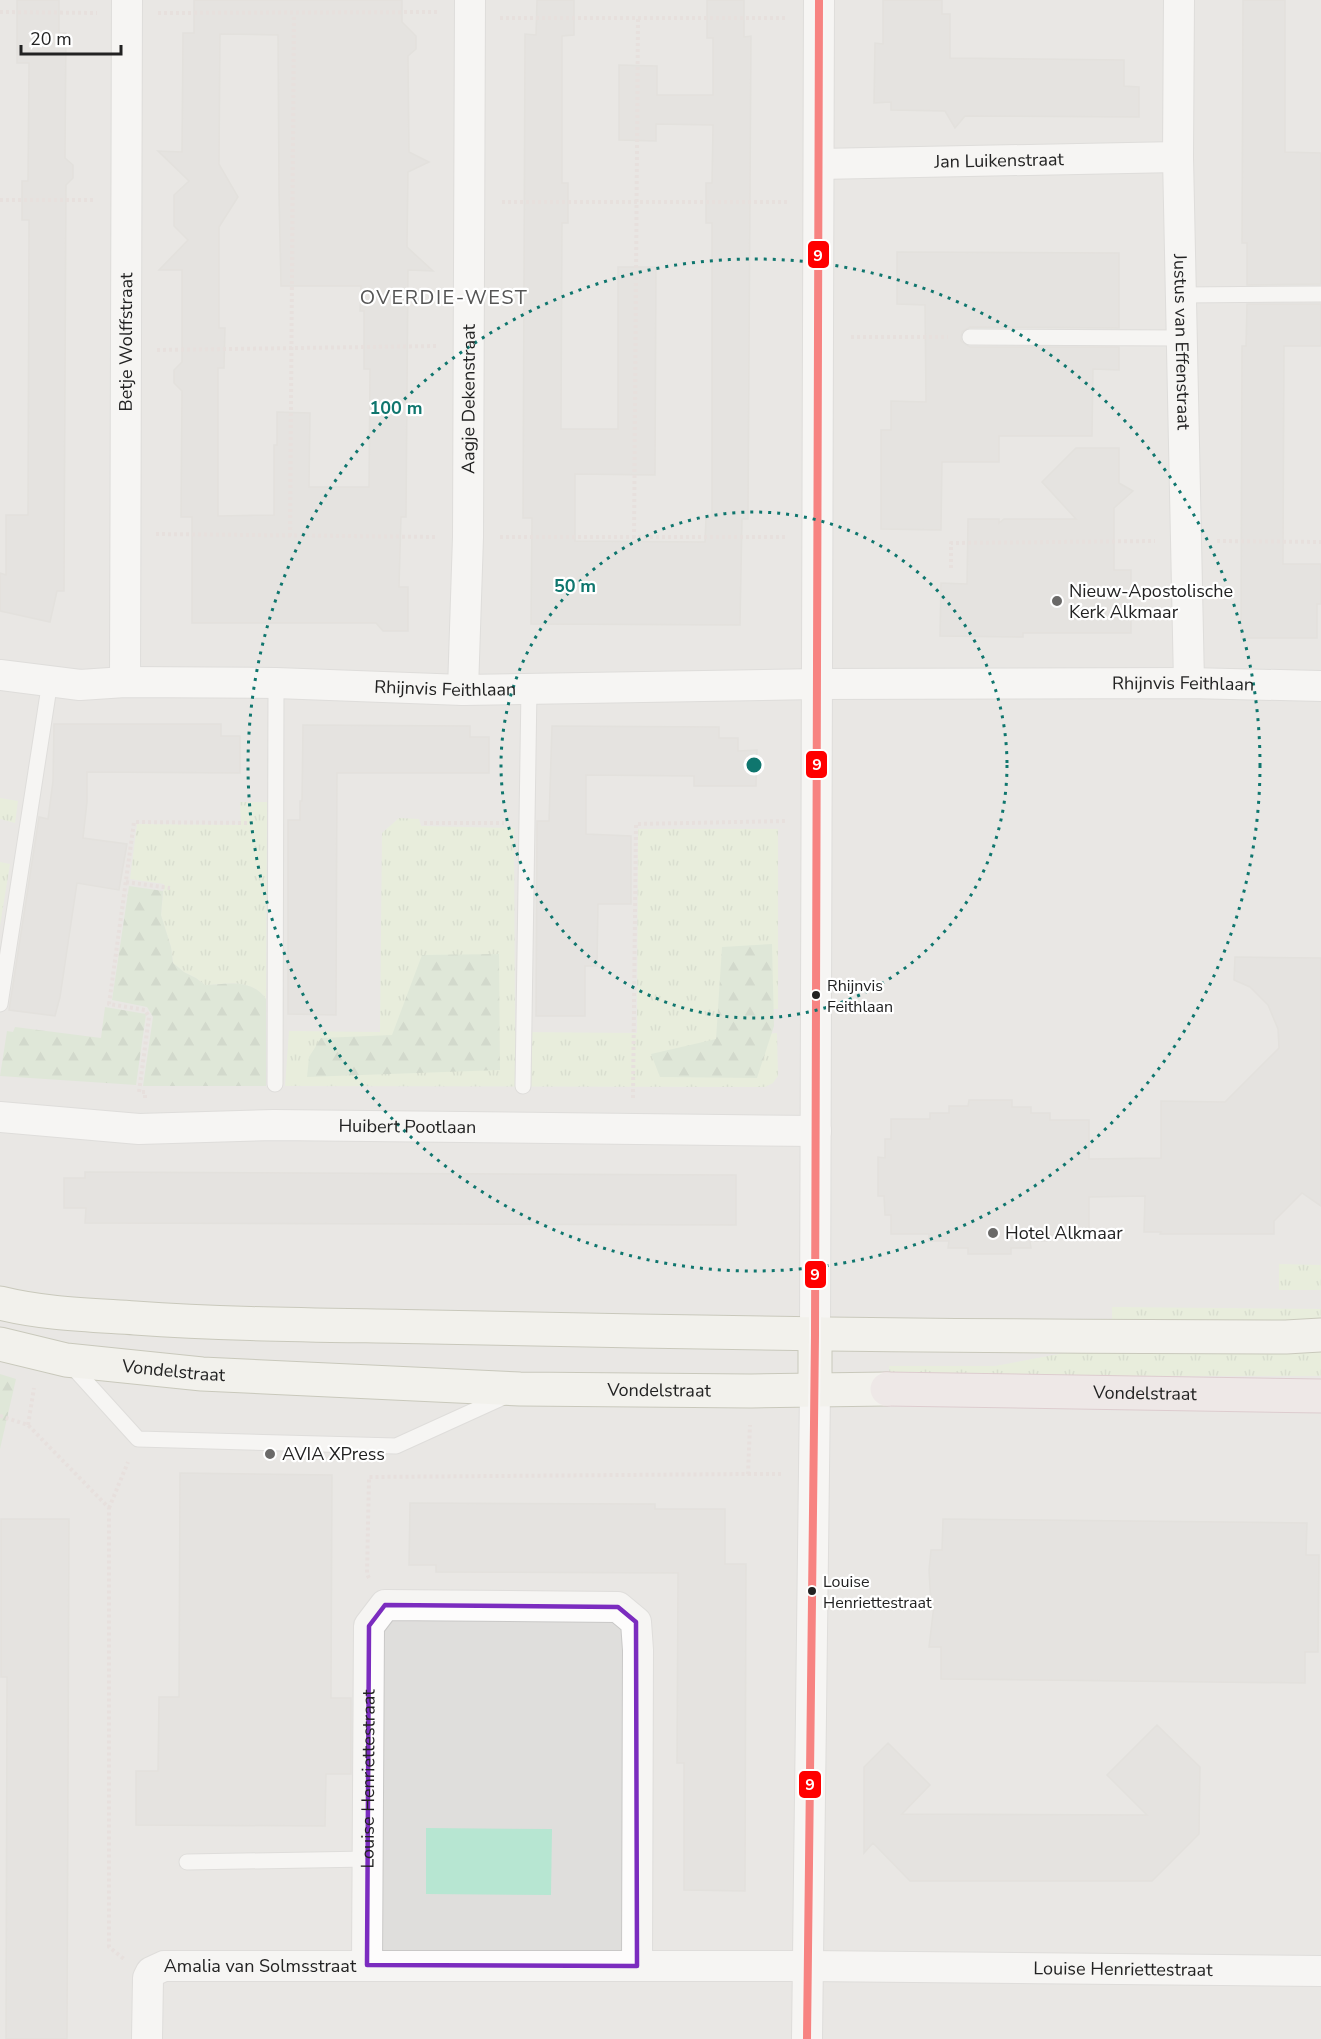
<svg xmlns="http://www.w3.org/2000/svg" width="1321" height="2039" font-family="'Nunito Sans',sans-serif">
	<defs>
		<pattern id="grass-tufts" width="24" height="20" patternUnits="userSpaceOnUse" patternTransform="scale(1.5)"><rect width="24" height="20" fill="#ddeccb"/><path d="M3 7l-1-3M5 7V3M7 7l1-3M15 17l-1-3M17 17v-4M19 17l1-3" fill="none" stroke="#bdcaae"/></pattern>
		<pattern id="forest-firs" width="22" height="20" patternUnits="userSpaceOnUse" patternTransform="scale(1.5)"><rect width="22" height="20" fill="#cbdec1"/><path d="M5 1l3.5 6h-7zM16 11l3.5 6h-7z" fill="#aebea6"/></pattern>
	</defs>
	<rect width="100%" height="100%" fill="#f0eeeb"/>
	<path fill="#dfdedc" d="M0,0H1321V2039H0Z"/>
	<path fill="url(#grass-tufts)" d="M0,798L18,801L15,823L0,819Z
		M240,802H267L266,999C252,978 227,984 205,985L196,978L184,972L173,963L171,947L161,915L164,884L130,879L137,824L241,825Z
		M399,818L419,819L421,826L514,828L515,1032L637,1033L638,829H778V1009H766V1034L777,1033L778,1076L773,1083L765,1087L285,1086L289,1031L380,1032L382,833Z
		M0,862L10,864L0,926Z
		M1279,1264L1321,1265V1290H1279Z
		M1112,1307L1321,1309V1327L1212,1333L1135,1319H1112Z
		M1321,1348V1376H945L890,1381L889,1366H995L1075,1351Z"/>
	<path fill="url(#forest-firs)" d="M129,886L163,891L161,915L171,947L173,963L184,972L196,978L205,985C227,984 252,978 266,999V1086H143L153,1017L147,1007L112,1000Z
		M772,944L774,1026L757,1078L660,1077L651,1054L716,1039L722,947Z
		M499,954L500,1070L307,1077L309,1057L321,1038L392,1035L422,955Z
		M105,1007L146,1014L136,1085L0,1076L7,1031L13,1032L15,1027L101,1038Z
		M0,1374L16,1379L0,1449Z"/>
	<path fill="#b7e6d2" d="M426,1828L552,1829L551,1895L426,1894Z"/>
	<path fill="#d7d4d2" stroke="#d3d0cc" stroke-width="1.5" fill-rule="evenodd" d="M17,0H59V33H66L65,158L73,165V178L66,185L64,591H57L50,622L0,611V573L6,575V515H28L29,220H22V181H28L29,63H17Z
		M194,0H402V22L416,36V49L408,56L409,152L429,162L408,172L407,247L433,271L408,270L406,517H401L399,587H408V631H383L376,623H192V517H181L182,391L174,383V370L182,362V270H159L188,240L174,226V195L189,181L158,151L182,152L183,33H194ZM220,34L278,35L279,196L281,286H361L360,311H364V369H370L369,487H309L310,413L277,412V445H274V515L218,516V368H224L225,328H219V227L238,197L219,164Z
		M537,0H574V35L562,36V183H568V223H562L561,429H618V267H656L655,475L575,474V541L705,542L706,518L712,517V223H706V183H712L713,125L656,124V141L619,140V65L657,66V95H713V38H707V0H744V37L751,36L748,519H742L740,625L531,624L532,518H523L525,34L536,35Z
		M883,0H942V14H950V58L1124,60V86L1139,87V117L965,116L955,128L945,111L891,110V102L874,103L875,43L883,44Z
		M1243,0H1285V152L1321,153V284L1247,285V243H1242Z
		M897,252L1119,253V328L970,327L962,332L961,341L970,347H1119V370L1093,369L1092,436H999V462H942L941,530L881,529V430H891V401L926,402L925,305L897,304Z
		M1247,304H1321V346H1284L1283,564H1321V604H1317V638H1241L1242,346H1246Z
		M1076,448H1119V483L1133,491L1114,508V570H1131V633H1023V637L940,636L941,583L967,584L968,519H999V523L1004,519H1076L1042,482Z
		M54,724H221V736H240V773L87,772V802L83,838L127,844L119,890L77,883L60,997L55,1016L9,1010L39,817L48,819L53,781Z
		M303,725L470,726V737H489V773H337L336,1015L288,1014V820H300V801H302Z
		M552,726L719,727V738H738V751L757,750L756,786H694V776L586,775V834L631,836V904H598L597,966H585V1016H536L537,821H549Z
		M1235,957L1321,958V1206L1302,1193L1274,1221V1234H1160L1161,1232H1144L1145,1196L1089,1197V1235H1050V1241H1030L1031,1248H1011V1254H968V1248H948L949,1241H929V1234H891V1215H885L884,1196H878V1157L885,1158V1139H891V1119H930V1113H949V1106H968L969,1100H1012V1107H1031V1113H1050V1120H1089V1159L1161,1158V1101L1225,1102L1279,1048L1278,1029L1268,1005L1250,987L1234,980Z
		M85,1172L736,1175V1225L85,1223L86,1208H64V1178H85Z
		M180,1473L332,1475L331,1698H351V1774H326L325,1826L136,1825V1771H158L159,1697H179Z
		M410,1503L655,1504V1509H725V1564H746L745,1891L684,1890V1763H677L678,1573L436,1572V1565H409Z
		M1,1519H69L67,2039H6L7,1677H1Z
		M943,1519L1307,1523L1306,1555H1319L1318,1652H1305V1683L941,1679V1647H929L934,1605H931L929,1570L931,1550H942Z
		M1157,1725L1200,1767L1199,1834L1152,1881H910L873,1843L864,1853V1767L888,1743L930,1785L902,1814L1147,1815L1107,1775Z"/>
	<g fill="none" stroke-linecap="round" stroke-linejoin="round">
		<g stroke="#c9c8c7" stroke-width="17">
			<path id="lane" d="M1181,295L1321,294
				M970,337L1181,338
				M0,1004L50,681
				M275,1084L276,683
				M523,1086L529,688
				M70,1364L138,1439L396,1446L506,1396
				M187,1862L368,1859"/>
		</g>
		<g stroke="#c9c8c7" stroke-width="32">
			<g id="street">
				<path id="s1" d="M1179,0L1178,157L1189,683"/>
				<path id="s2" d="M819,164L1178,157"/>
				<path id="s3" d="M0,675L80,685L125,682L276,683L463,690L817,684L1189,683L1321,686"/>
				<path id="s4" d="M125,682L127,0"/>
				<path id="s5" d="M463,690L468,537L470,0"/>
				<path id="s6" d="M0,1117L139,1129L274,1125L816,1131"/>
				<path d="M815,1335L819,0"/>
				<path id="s7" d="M367,1965L369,1626L385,1605L618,1607L636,1622L638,1650L637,1966"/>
				<path id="s8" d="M147,2039L148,1978L151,1972L164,1966H808L1321,1971"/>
				<path d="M807,2039L815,1390"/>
			</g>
		</g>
		<g stroke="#999a82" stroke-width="35">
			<g id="secondary">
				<path d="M0,1303C44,1314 90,1315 135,1318C234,1325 333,1325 432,1327C717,1333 1002,1337 1286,1337L1321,1335"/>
				<path id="s9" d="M0,1344L66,1360L202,1374L520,1389L751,1391L887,1389"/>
				<path d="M815,1390V1335"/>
			</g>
		</g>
		<g stroke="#c5a2ac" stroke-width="35">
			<g id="highway">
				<path id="s10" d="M887,1389L1321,1396"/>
			</g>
		</g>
		<path stroke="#dccecd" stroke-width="4" stroke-dasharray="3 3" stroke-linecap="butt" d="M0,12L97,13
			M158,13L439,12
			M500,18H786
			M0,200H95
			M502,202H788
			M851,337H948
			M157,350L438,346
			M156,534L436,537
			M290,536L294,14
			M500,537H787
			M634,538L638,18
			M1217,541L1321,542
			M951,568V543L1155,541
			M424,823H504
			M126,882L170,888
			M145,1098V1092H139L149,1017L145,1010L109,1004L134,822L251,823
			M633,1098L636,824L787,821
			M0,1416L28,1425L109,1508V1947L124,1959
			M28,1425L34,1388
			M748,1474H783
			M109,1508L128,1462
			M369,1578L367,1574L369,1477L748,1474L750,1425"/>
		<use href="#lane" stroke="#fdfcfc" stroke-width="15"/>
		<use href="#street" stroke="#fdfcfc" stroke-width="30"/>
		<use href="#secondary" stroke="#f4f4ed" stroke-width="33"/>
		<use href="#highway" stroke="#ece0e2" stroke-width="33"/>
		<g stroke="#fff" stroke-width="12">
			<path id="bus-1" d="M807,2039L815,1335L819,0"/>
		</g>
		<use href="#bus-1" stroke="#f00" stroke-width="8"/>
	</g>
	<path d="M0 0H1321V2039H0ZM385,1605L618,1607L636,1622L637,1966L367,1965L369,1626Z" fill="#f0eeeb" fill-opacity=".55" fill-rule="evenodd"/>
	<path fill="none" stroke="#7b2cbf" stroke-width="4.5" stroke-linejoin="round" d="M385,1605L618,1607L636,1622L637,1966L367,1965L369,1626Z"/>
	<g fill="none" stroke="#0f766e" stroke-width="3" stroke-dasharray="3 6">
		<circle cx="754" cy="765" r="253"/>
		<circle cx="754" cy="765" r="506"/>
	</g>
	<g fill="#6a6968" stroke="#fff" stroke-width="2">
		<circle cx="1057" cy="601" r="6"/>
		<circle cx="993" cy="1233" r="6"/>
		<circle cx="270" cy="1454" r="6"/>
	</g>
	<g fill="#222" stroke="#fff" stroke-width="2">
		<circle cx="816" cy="995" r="5"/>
		<circle cx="812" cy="1591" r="5"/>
	</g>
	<g text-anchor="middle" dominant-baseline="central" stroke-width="4.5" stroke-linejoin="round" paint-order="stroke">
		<g font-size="16" fill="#222" stroke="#fff" text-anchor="start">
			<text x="827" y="986">Rhijnvis<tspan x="827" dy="21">Feithlaan</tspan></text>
			<text x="823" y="1582">Louise<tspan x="823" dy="21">Henriettestraat</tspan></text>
		</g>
		<g font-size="18" fill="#222" stroke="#fff">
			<text stroke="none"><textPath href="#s2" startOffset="180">Jan Luikenstraat</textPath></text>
			<text stroke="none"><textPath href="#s4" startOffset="340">Betje Wolffstraat</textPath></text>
			<text stroke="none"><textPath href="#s1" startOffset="342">Justus van Effenstraat</textPath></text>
			<text stroke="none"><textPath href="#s5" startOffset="291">Aagje Dekenstraat</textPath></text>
			<text stroke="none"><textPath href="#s3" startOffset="1184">Rhijnvis Feithlaan</textPath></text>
			<text stroke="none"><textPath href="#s3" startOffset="446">Rhijnvis Feithlaan</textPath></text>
			<text stroke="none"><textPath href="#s6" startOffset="408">Huibert Pootlaan</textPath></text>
			<text stroke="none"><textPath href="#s9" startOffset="176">Vondelstraat</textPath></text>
			<text stroke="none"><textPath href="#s9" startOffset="662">Vondelstraat</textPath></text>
			<text stroke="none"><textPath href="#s10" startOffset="258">Vondelstraat</textPath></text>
			<text stroke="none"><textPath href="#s7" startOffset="186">Louise Henriettestraat</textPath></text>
			<text stroke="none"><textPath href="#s8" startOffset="178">Amalia van Solmsstraat</textPath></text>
			<text stroke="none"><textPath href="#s8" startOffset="1041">Louise Henriettestraat</textPath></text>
		</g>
		<g font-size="18" fill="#222" stroke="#fff" text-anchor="start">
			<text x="1069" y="591">Nieuw-Apostolische<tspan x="1069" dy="21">Kerk Alkmaar</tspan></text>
			<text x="1005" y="1233">Hotel Alkmaar</text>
			<text x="282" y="1454">AVIA XPress</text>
		</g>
		<g font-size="20" letter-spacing="1.5" fill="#555" stroke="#fff">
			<text x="444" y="297">OVERDIE-WEST</text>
		</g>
	</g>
	<circle cx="754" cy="765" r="9" fill="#0f766e" stroke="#fff" stroke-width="3"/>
	<g font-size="18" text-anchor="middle" font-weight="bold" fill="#0f766e" stroke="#fff" stroke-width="4.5" stroke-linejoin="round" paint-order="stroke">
		<text x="396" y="414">100 m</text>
		<text x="575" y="592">50 m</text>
	</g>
	<g stroke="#fff" stroke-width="2">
		<rect x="807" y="240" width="23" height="29" rx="6" fill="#f00"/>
		<rect x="805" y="750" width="23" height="29" rx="6" fill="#f00"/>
		<rect x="804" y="1260" width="23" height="29" rx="6" fill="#f00"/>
		<rect x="798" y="1770" width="24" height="29" rx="6" fill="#f00"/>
	</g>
	<g font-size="16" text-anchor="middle" font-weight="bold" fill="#fff">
		<text x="818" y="261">9</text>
		<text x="817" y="770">9</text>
		<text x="815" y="1280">9</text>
		<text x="810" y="1790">9</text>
	</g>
	<path d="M21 45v9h100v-9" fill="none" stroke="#222222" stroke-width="3"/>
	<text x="30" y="45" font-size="18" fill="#222222" stroke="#ffffff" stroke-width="4.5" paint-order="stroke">20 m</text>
</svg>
